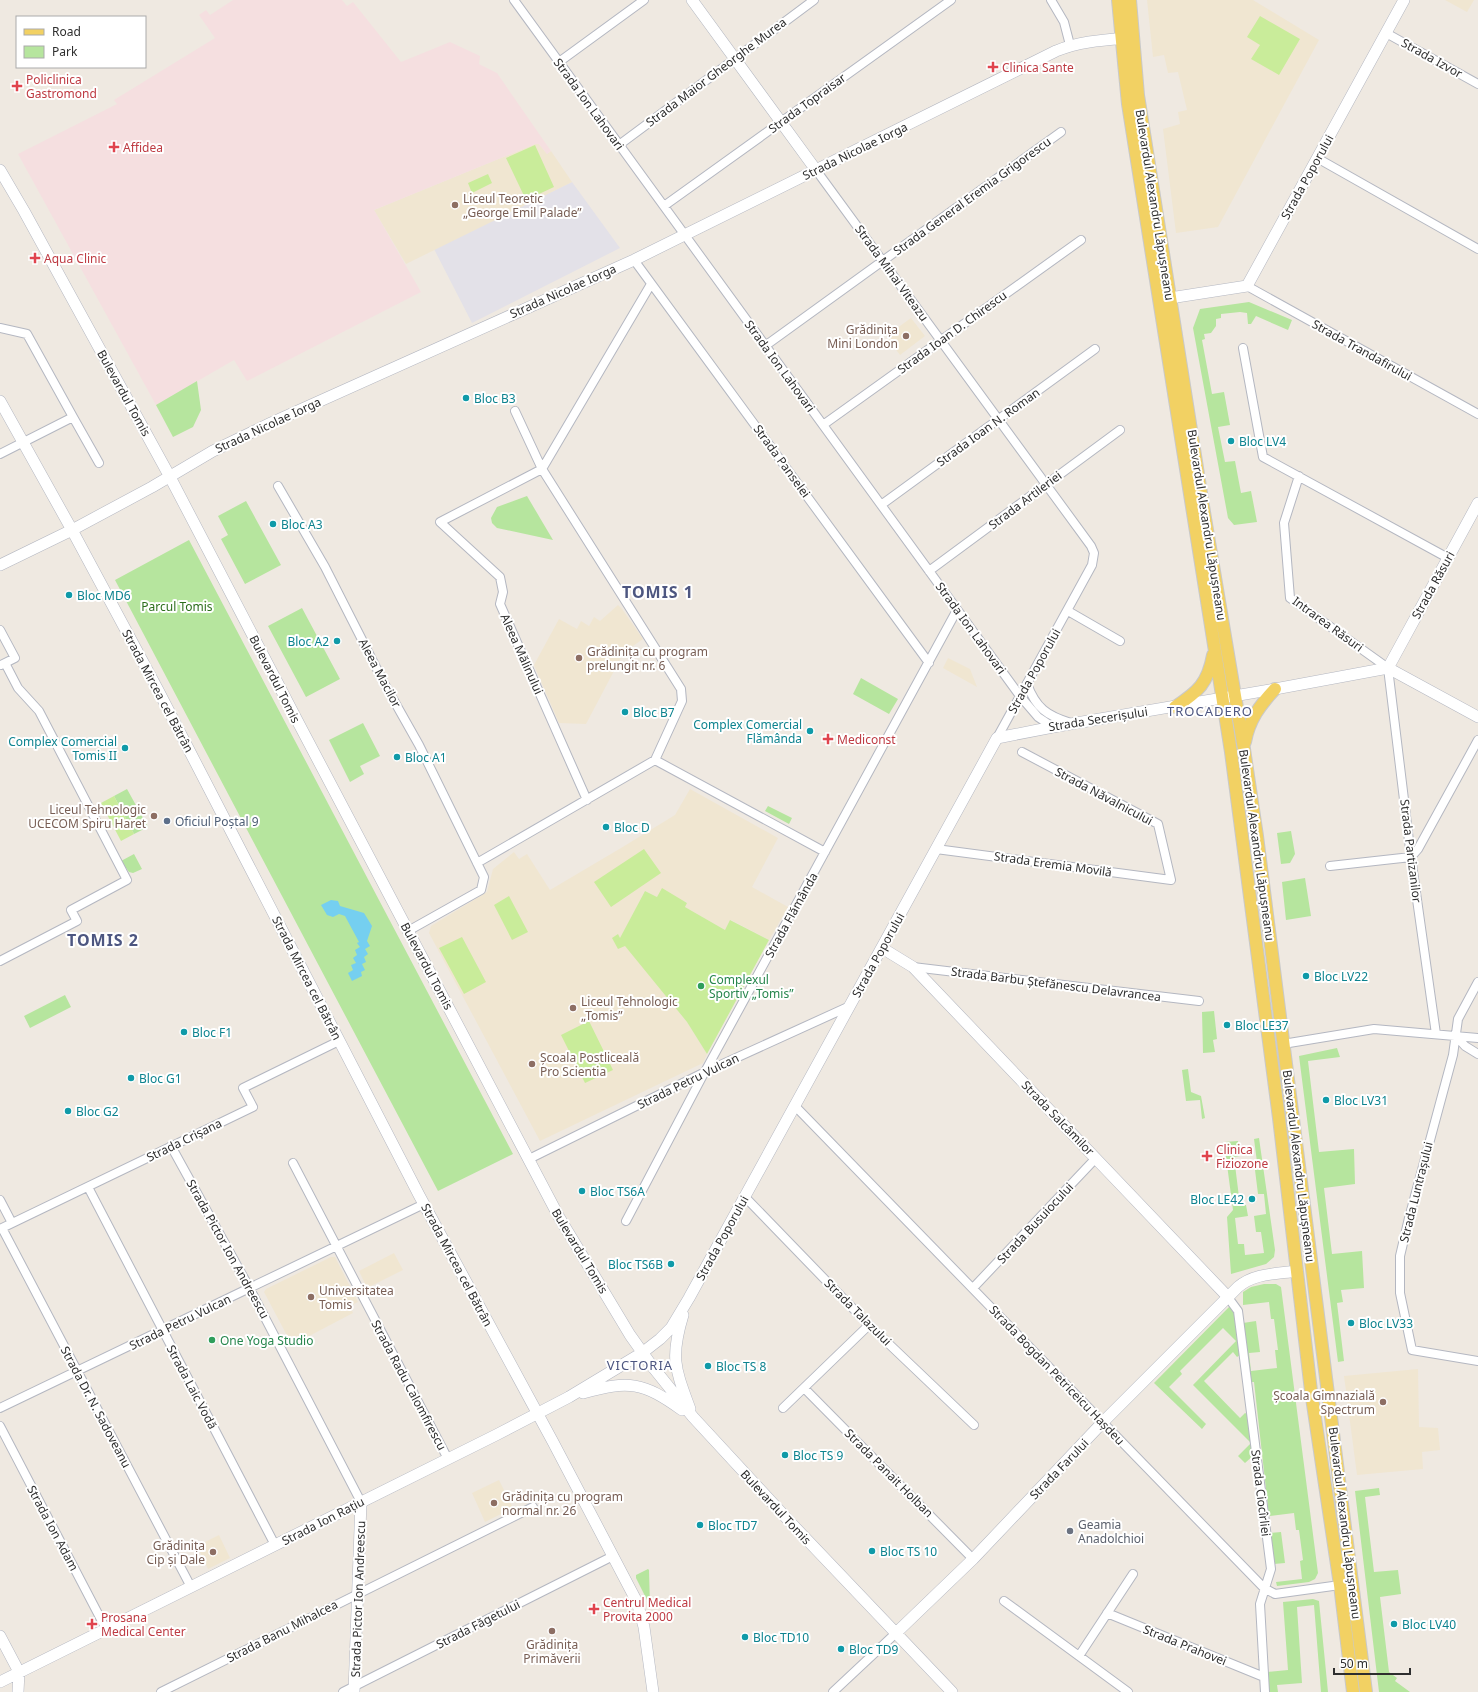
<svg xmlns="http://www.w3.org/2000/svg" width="1478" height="1692" font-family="'Noto Sans',sans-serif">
	<rect width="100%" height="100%" fill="#efe9e1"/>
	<path fill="#e3e1e8" d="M572,182L620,248L472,323L434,249Z"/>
	<path fill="#f0e6d1" d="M1147,0H1253L1319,40L1218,227L1176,233L1163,129L1180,124L1178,112L1187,110L1178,72L1168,73L1164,55L1153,57Z
		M1445,0H1474L1467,12Z
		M535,144H539L547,154L551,151L572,182L406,264L374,210Z
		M911,318L925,336L900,355L886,336Z
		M618,605L622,609L643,639L624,652L586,724L559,723L534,665L559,619L577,629L581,621L589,626L594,617L600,621Z
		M948,658L970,669L977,687L943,668Z
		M690,789L778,838L752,887L788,907L769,940L731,920L725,930L685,907L687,902L657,897L645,891L620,939L618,949L625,945L687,1022L707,1054L703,1063L540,1141L429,933L431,926L487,892L493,869L514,852L519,859L527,854L550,890L621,848L675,815Z
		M394,1253L403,1270L367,1288L359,1271Z
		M331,1257H335L358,1302L350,1306L353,1313L292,1345L264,1292L266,1289Z
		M1418,1369L1419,1427L1438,1428L1440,1450L1422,1452L1423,1469L1357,1475L1344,1376Z
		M499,1480L513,1508L485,1522L472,1493Z
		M219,1535L230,1558L208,1569L197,1546Z"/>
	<path fill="#f5dfe0" d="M233,0H342L347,6L353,2L401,62L450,42L480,56L479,64L497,73L551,151L547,154L539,144H535L374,210L421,292L247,381L234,360L156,405L18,154L117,104L114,100L215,38L199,15L206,10L210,15Z"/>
	<path fill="#b6e59e" d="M1249,302L1292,320L1288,330L1256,316L1251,324H1248L1247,313L1240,312L1221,314V318L1216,319V326L1211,333L1204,334L1205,339L1202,340L1212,394L1224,392L1230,425L1218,427L1225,462L1235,461L1241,493L1251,491L1257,522L1234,525L1228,518L1193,328L1200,309Z
		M197,381L201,410L193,427L173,437L156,405Z
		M527,496L553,540L497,528L492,523L491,518L497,507Z
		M246,501L281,565L245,584L221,539L228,535L218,516Z
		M189,540L513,1154L438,1191L115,580Z
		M302,608L340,679L306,697L268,626Z
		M861,678L898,699L889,714L853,694Z
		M363,723L380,756L360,766L364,774L350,782L329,740Z
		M127,789L148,827L134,834L114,796Z
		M768,806L792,818L789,824L765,811Z
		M1291,831L1295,854L1290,863L1281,864L1277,833Z
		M134,854L142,869L133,873L129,872L121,861Z
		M1305,878L1311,916L1286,920L1282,882Z
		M65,995L71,1007L30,1028L24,1016Z
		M1214,1011L1217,1039L1213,1040L1215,1052L1203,1053L1202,1012Z
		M1337,1048L1340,1057L1308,1061L1319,1152L1354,1149L1355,1184L1324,1188L1332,1254L1362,1251L1364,1288L1341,1290L1343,1302L1337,1303L1344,1361L1338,1362L1299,1056Z
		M1188,1069L1191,1092L1201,1096L1205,1118L1202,1119L1200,1100L1186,1101L1182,1070Z
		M1259,1138L1275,1250L1274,1257L1266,1264L1231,1274L1227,1217L1233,1210L1224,1142L1238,1141L1240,1156L1234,1157L1240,1205H1246L1248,1216L1235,1218L1238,1244H1244L1245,1255L1264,1253L1261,1232H1256L1254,1216L1266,1214L1264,1194H1258L1254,1162H1257L1254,1139Z
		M1264,1284H1276L1281,1287L1318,1573L1315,1579L1309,1582L1277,1586L1276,1582L1302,1579L1300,1561L1303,1560L1299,1530H1296L1294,1513L1269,1516L1254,1382H1251L1243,1323L1256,1321L1260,1352L1249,1353L1251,1371L1277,1368L1275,1350H1278L1274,1319H1271L1269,1302L1243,1305V1292L1251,1287Z
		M1230,1306L1235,1312L1240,1355L1237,1357L1233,1352L1204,1381L1240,1418L1245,1413L1247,1414L1254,1455L1245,1463L1238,1456L1251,1443L1193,1385L1236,1341L1223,1328L1180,1371L1182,1374L1169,1387L1206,1424L1202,1429L1154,1383Z
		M1379,1488L1380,1495L1365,1497L1374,1572L1398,1570L1401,1594L1380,1597L1389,1672L1397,1678L1395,1681L1410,1692H1379L1355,1491Z
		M1281,1532L1285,1563L1274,1564L1270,1533Z
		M648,1569L649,1570L650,1606L636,1578V1575Z
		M1313,1599L1319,1601L1328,1692H1321L1314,1605L1297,1607L1302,1683L1277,1685L1278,1692H1269L1267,1672L1288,1670L1283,1602Z"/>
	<path fill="#c9ec9a" d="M1260,16L1300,39L1279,75L1251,59L1260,45L1247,37Z
		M535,145L554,187L526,200L506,158Z
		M488,174L492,183L472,193L468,183Z
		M114,796L134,834L121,841L101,803Z
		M644,849L661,873L611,907L594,882Z
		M662,888L687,903L685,907L725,930L730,920L769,940L707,1054L687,1022L625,946L618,949L612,938L618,934L620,938L645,891L657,897Z
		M509,896L528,932L512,940L494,905Z
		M462,937L486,982L464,994L439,948Z
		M589,1021L613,1070L585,1083L561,1035Z"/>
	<path fill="#75cff0" d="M331,900L338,901L340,906L364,913L372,926L367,941L370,946L365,949L368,954L364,957L366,962L362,964L365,970L361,972L362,976L352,981L348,973L353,970L351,965L356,963L353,958L357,955L355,950L360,947L357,943L359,942L345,916L339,914L333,917L327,915L321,905Z"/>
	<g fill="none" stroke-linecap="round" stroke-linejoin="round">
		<g stroke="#b4b7c1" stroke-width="10">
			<path id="street" d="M514,0L1020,696L1038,717L1053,727
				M1051,0L1064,22L1070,45
				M1386,33L1478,84
				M559,62L644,0
				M619,145L814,0
				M1317,158L1478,249
				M816,170L1091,546L1094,553L1092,565L997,738
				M664,206L951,0
				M634,260L929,663
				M1247,286L1478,414
				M0,328L27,334L73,417L0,454
				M765,346L1061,132
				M1243,348L1263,457L1448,558
				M73,417L99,463
				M823,425L1081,240
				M542,469L440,522L500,577L503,592L500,604L587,800
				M542,469L651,284
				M1299,476L1284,523L1290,598L1388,668L1411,857L1436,1034
				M278,486L325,567L384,683L419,745L484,877L481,890L408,931
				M881,505L1095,349
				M929,571L1120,430
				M1068,611L1120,641
				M0,630L15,658L1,665
				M1027,684C1036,708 1047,716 1071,723
				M655,760L825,852
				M936,849L1171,880L1158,824L1022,752
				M477,863L655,760L682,701L681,689L542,469L515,411
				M1330,866L1411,857L1418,849L1478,740
				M0,961L77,921L71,910L127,880L39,711L18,688L5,663
				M913,967L1199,1001
				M1478,982L1458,1019L1453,1055L1409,1218L1400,1256V1293L1412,1350L1478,1361
				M1455,1035L1465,1046L1478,1054
				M1283,1044L1374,1029L1478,1038
				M795,1106L1264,1588L1275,1594L1340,1585
				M171,1146L250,1289L361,1502
				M529,1159L705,1072L850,1006
				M293,1163L448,1459
				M88,1187L275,1545
				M745,1197L869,1325L974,1425
				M0,1200L12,1223
				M626,1221L702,1077L957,610
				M2,1228L191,1587
				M0,1229L253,1107L243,1088L339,1041
				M973,1288L1096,1158
				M1227,1296L1238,1311L1271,1569L1260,1604L1265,1692
				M804,1388L973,1559
				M0,1408L424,1204
				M783,1408L869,1325
				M0,1426L106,1629
				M1004,1601L1128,1692
				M1107,1613L1264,1677
				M1079,1656L1133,1574
				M161,1692L533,1507
				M343,1692L613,1556
				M833,1692L896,1633"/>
		</g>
		<g stroke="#b4b7c1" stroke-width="12">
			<path id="secondary" d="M692,0L816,170
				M0,170L24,211L170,477L299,724L559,1217L630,1335L652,1366L693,1417L791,1523L952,1692
				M1170,298L1247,286L1404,0
				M0,401L72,530L158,690L419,1195L553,1442L637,1602L644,1627L653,1692
				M0,565L72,530L152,487L213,451L271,423L634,260L1056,51C1080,41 1104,40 1130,38
				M1388,668L1478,503
				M1388,668L1478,717
				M882,948L913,967L1227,1296
				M683,1315C670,1358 675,1368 690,1409
				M583,1393C629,1380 643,1382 682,1410
				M896,1633L973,1559L1103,1422L1238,1287C1254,1273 1277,1274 1297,1271
				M0,1636L19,1672L18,1692
				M0,1682L496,1435L569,1397L642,1353L660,1339L671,1328L689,1298L997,738L1053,727L1275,689L1388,668
				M354,1692L361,1502"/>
		</g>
		<g stroke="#c9c9c9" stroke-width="14">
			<path id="primary" d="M1118,0L1128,104L1231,752L1279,1118L1311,1391L1340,1585L1353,1692
				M1130,0L1138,95L1204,512L1244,749L1257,836L1366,1692
				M1175,707C1198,692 1208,683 1213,655
				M1245,742C1249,720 1260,705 1275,689"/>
		</g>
		<use href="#street" stroke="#fff" stroke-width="8"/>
		<use href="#secondary" stroke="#fff" stroke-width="11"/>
		<use href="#primary" stroke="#f2d163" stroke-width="12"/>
	</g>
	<g fill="#e0444e" stroke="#fff" stroke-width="1.5">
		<path d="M991 61h4v4h4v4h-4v4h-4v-4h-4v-4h4z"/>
		<path d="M15 80h4v4h4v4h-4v4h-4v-4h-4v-4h4z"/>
		<path d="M112 141h4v4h4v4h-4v4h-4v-4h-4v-4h4z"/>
		<path d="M33 252h4v4h4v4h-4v4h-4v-4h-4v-4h4z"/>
		<path d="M826 733h4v4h4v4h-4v4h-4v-4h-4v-4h4z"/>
		<path d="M1205 1150h4v4h4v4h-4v4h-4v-4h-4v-4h4z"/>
		<path d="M592 1603h4v4h4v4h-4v4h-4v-4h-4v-4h4z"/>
		<path d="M90 1618h4v4h4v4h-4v4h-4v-4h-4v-4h4z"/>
	</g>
	<g fill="#8d6e63" stroke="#fff" stroke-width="1.5">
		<circle cx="455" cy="205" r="4"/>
		<circle cx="906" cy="336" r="4"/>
		<circle cx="579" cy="658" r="4"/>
		<circle cx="154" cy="816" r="4"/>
		<circle cx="573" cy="1008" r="4"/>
		<circle cx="532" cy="1064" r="4"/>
		<circle cx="311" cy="1297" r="4"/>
		<circle cx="1383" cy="1402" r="4"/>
		<circle cx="494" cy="1503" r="4"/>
		<circle cx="213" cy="1552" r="4"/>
		<circle cx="552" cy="1631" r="4"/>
	</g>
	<g fill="#0f9aa8" stroke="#fff" stroke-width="1.5">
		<circle cx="466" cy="398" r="4"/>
		<circle cx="1231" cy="441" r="4"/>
		<circle cx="273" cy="524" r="4"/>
		<circle cx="69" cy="595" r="4"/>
		<circle cx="337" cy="641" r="4"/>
		<circle cx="625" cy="712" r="4"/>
		<circle cx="810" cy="731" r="4"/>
		<circle cx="125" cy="748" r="4"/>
		<circle cx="397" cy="757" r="4"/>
		<circle cx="606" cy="827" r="4"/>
		<circle cx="1306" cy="976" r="4"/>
		<circle cx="1227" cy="1025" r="4"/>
		<circle cx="184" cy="1032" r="4"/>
		<circle cx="131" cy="1078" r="4"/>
		<circle cx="1326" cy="1100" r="4"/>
		<circle cx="68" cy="1111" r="4"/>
		<circle cx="582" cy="1191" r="4"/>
		<circle cx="1252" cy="1199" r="4"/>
		<circle cx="671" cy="1264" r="4"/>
		<circle cx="1351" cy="1323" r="4"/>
		<circle cx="708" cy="1366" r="4"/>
		<circle cx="785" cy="1455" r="4"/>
		<circle cx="700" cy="1525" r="4"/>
		<circle cx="872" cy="1551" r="4"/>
		<circle cx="1394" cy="1624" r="4"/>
		<circle cx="745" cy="1637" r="4"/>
		<circle cx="841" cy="1649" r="4"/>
	</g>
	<circle fill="#5c6f8a" stroke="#fff" stroke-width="1.5" cx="167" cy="821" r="4"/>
	<g fill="#2e9e5b" stroke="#fff" stroke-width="1.5">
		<circle cx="701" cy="986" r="4"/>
		<circle cx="212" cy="1340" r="4"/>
	</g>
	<circle fill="#6b7280" stroke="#fff" stroke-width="1.5" cx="1070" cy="1531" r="4"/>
	<g text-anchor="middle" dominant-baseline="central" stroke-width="4" stroke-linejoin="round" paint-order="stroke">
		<g font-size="12" fill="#2e2e2e" stroke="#fff">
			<text transform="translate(1432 58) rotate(29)">Strada Izvor</text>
			<text transform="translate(716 72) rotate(-37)">Strada Maior Gheorghe Murea</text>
			<text transform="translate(807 103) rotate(-36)">Strada Topraisar</text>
			<text transform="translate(589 104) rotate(54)">Strada Ion Lahovari</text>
			<text transform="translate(855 151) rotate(-26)">Strada Nicolae Iorga</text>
			<text transform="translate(1307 177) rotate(-61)">Strada Poporului</text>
			<text transform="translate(972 196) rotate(-36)">Strada General Eremia Grigorescu</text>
			<text transform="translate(1155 205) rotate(81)">Bulevardul Alexandru Lăpușneanu</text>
			<text transform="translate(892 273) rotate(54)">Strada Mihai Viteazu</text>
			<text transform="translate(563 291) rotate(-24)">Strada Nicolae Iorga</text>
			<text transform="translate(952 332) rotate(-36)">Strada Ioan D. Chirescu</text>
			<text transform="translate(1362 350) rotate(29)">Strada Trandafirului</text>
			<text transform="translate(780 366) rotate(54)">Strada Ion Lahovari</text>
			<text transform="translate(124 393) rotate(61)">Bulevardul Tomis</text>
			<text transform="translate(268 425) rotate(-25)">Strada Nicolae Iorga</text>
			<text transform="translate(988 427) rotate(-36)">Strada Ioan N. Roman</text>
			<text transform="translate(782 461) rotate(54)">Strada Panselei</text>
			<text transform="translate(1025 500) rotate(-37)">Strada Artileriei</text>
			<text transform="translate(1207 525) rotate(81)">Bulevardul Alexandru Lăpușneanu</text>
			<text transform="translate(1433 585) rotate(-61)">Strada Răsuri</text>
			<text transform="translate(1328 624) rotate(36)">Intrarea Răsuri</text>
			<text transform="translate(971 628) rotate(54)">Strada Ion Lahovari</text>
			<text transform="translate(522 654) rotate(66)">Aleea Mălinului</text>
			<text transform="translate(1034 671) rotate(-61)">Strada Poporului</text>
			<text transform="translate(380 673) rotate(62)">Aleea Macilor</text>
			<text transform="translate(275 679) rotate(63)">Bulevardul Tomis</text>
			<text transform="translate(158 691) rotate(62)">Strada Mircea cel Bătrân</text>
			<text transform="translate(1098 719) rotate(-9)">Strada Secerișului</text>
			<text transform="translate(1104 796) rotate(28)">Strada Năvalnicului</text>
			<text transform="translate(1257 845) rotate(82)">Bulevardul Alexandru Lăpușneanu</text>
			<text transform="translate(1411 851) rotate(83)">Strada Partizanilor</text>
			<text transform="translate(1053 864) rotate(8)">Strada Eremia Movilă</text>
			<text transform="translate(791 915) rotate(-61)">Strada Flămânda</text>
			<text transform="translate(878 955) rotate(-61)">Strada Poporului</text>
			<text transform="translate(427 966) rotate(62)">Bulevardul Tomis</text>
			<text transform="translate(307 978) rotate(63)">Strada Mircea cel Bătrân</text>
			<text transform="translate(1056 984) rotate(7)">Strada Barbu Ștefănescu Delavrancea</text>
			<text transform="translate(688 1081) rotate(-26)">Strada Petru Vulcan</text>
			<text transform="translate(1058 1118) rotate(46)">Strada Salcâmilor</text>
			<text transform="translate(184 1140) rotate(-26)">Strada Crișana</text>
			<text transform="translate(1299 1166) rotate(83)">Bulevardul Alexandru Lăpușneanu</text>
			<text transform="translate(1416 1192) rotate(-76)">Strada Luntrașului</text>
			<text transform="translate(1035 1223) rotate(-47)">Strada Busuiocului</text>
			<text transform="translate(722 1238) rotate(-61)">Strada Poporului</text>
			<text transform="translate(228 1249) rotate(61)">Strada Pictor Ion Andreescu</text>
			<text transform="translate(580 1251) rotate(59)">Bulevardul Tomis</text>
			<text transform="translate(457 1265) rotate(62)">Strada Mircea cel Bătrân</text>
			<text transform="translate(858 1312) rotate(45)">Strada Talazului</text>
			<text transform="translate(180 1322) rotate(-26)">Strada Petru Vulcan</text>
			<text transform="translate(1057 1375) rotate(46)">Strada Bogdan Petriceicu Hașdeu</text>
			<text transform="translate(409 1385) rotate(62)">Strada Radu Calomfirescu</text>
			<text transform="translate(192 1387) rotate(62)">Strada Laic Vodă</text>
			<text transform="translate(96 1407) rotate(62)">Strada Dr. N. Sadoveanu</text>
			<text transform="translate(1059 1469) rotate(-46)">Strada Farului</text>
			<text transform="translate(889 1473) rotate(45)">Strada Panait Holban</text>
			<text transform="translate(1261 1493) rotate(83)">Strada Ciocîrliei</text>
			<text transform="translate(776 1507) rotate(47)">Bulevardul Tomis</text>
			<text transform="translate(323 1521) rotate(-27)">Strada Ion Rațiu</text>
			<text transform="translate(1345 1523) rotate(83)">Bulevardul Alexandru Lăpușneanu</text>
			<text transform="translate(53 1528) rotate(62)">Strada Ion Adam</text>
			<text transform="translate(358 1599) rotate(-88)">Strada Pictor Ion Andreescu</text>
			<text transform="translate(478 1624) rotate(-27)">Strada Făgetului</text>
			<text transform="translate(282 1631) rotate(-27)">Strada Banu Mihalcea</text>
			<text transform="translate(1185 1645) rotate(22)">Strada Prahovei</text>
		</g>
		<g font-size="12" fill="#be3a42" stroke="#fff" text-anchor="start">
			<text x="1002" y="67">Clinica Sante</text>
			<text x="26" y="79">Policlinica<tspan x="26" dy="14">Gastromond</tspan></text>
			<text x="123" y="147">Affidea</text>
			<text x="44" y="258">Aqua Clinic</text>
			<text x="837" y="739">Mediconst</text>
			<text x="1216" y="1149">Clinica<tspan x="1216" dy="14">Fiziozone</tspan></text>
			<text x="603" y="1602">Centrul Medical<tspan x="603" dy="14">Provita 2000</tspan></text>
			<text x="101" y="1617">Prosana<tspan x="101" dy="14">Medical Center</tspan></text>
		</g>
		<g font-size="12" fill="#785e54" stroke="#fff" text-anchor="start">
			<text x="463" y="198">Liceul Teoretic<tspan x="463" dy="14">„George Emil Palade”</tspan></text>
			<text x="898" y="329" text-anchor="end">Grădinița<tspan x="898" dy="14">Mini London</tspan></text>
			<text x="587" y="651">Grădinița cu program<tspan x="587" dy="14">prelungit nr. 6</tspan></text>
			<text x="146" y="809" text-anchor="end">Liceul Tehnologic<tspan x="146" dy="14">UCECOM Spiru Haret</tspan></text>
			<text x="581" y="1001">Liceul Tehnologic<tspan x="581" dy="14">„Tomis”</tspan></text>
			<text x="540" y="1057">Școala Postliceală<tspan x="540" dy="14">Pro Scientia</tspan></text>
			<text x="319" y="1290">Universitatea<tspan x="319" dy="14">Tomis</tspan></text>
			<text x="1375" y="1395" text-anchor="end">Școala Gimnazială<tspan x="1375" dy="14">Spectrum</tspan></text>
			<text x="502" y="1496">Grădinița cu program<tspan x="502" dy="14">normal nr. 26</tspan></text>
			<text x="205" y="1545" text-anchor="end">Grădinița<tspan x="205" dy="14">Cip și Dale</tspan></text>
			<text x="552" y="1644" text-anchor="middle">Grădinița<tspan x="552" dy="14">Primăverii</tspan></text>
		</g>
		<g font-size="12" fill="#0d838f" stroke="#fff" text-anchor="start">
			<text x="474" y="398">Bloc B3</text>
			<text x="1239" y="441">Bloc LV4</text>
			<text x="281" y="524">Bloc A3</text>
			<text x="77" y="595">Bloc MD6</text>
			<text x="329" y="641" text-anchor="end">Bloc A2</text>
			<text x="633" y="712">Bloc B7</text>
			<text x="802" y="724" text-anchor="end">Complex Comercial<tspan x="802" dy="14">Flămânda</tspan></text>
			<text x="117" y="741" text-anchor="end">Complex Comercial<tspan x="117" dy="14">Tomis II</tspan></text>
			<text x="405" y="757">Bloc A1</text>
			<text x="614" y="827">Bloc D</text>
			<text x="1314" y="976">Bloc LV22</text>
			<text x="1235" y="1025">Bloc LE37</text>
			<text x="192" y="1032">Bloc F1</text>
			<text x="139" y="1078">Bloc G1</text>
			<text x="1334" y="1100">Bloc LV31</text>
			<text x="76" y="1111">Bloc G2</text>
			<text x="590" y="1191">Bloc TS6A</text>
			<text x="1244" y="1199" text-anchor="end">Bloc LE42</text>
			<text x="663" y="1264" text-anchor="end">Bloc TS6B</text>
			<text x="1359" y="1323">Bloc LV33</text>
			<text x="716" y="1366">Bloc TS 8</text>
			<text x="793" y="1455">Bloc TS 9</text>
			<text x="708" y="1525">Bloc TD7</text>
			<text x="880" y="1551">Bloc TS 10</text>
			<text x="1402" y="1624">Bloc LV40</text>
			<text x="753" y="1637">Bloc TD10</text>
			<text x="849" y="1649">Bloc TD9</text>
		</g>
		<g font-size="12" fill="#2c6e1b" stroke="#fff">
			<text x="177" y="606">Parcul Tomis</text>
		</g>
		<g font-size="12" fill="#4e5e75" stroke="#fff" text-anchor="start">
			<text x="175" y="821">Oficiul Poștal 9</text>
		</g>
		<g font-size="12" fill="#27864d" stroke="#fff" text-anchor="start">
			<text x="709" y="979">Complexul<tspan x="709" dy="14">Sportiv „Tomis”</tspan></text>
			<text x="220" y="1340">One Yoga Studio</text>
		</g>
		<g font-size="12" fill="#5b616d" stroke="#fff" text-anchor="start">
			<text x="1078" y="1524">Geamia<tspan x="1078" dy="14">Anadolchioi</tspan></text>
		</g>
		<g font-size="13" letter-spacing="1" fill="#4d5680" stroke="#fff">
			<text x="1210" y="711">TROCADERO</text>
			<text x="640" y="1365">VICTORIA</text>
		</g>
		<g font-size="16" font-weight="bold" letter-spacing="1" fill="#4d5680" stroke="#fff">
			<text x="658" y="592">TOMIS 1</text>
			<text x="103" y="940">TOMIS 2</text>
		</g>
	</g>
	<rect x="16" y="16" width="130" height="52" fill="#ffffff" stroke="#ababab"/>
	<rect x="24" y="29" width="20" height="6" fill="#f2d163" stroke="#ababab"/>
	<text x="52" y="36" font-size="12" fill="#2e2e2e">Road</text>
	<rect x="24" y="46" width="20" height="12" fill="#b6e59e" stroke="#ababab"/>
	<text x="52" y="56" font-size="12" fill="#2e2e2e">Park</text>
	<path d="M1334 1668v6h76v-6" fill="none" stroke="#2e2e2e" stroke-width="2"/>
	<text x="1340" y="1668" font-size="12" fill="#2e2e2e" stroke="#ffffff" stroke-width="3" paint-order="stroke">50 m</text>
</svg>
